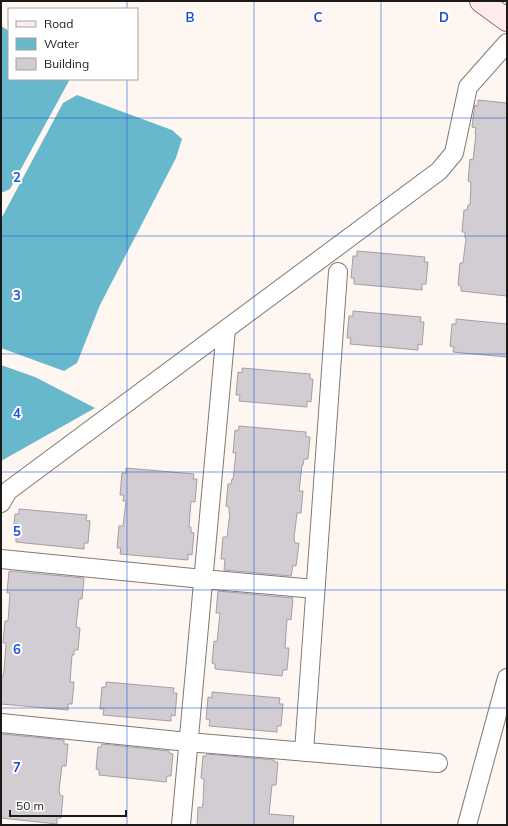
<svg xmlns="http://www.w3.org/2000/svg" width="508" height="826" font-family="Mulish,sans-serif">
	<rect width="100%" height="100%" fill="#fdf6f1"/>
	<path fill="#68b8cd" d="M1,26L9,31V79H70L10,189L1,193Z
		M77,95L172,130L182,139L176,158L100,305L77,363L64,371L1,348V219L63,103Z
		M1,365L35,377L95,408L1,461Z"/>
	<path fill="#d2ccd3" stroke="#a49fa5" d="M478,100L507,103V296L461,291V286L458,285L460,263H463L466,238H465V232H462L464,210H467L468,205H470L471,182L468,181L470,159L473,160L476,134H475L476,128L472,127L474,110L475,105L478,106Z
		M357,251L425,257L424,262H428L426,284H422V290L354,284V278H351L353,256H357Z
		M353,311L421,317L420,322H424L422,345L418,344V350L350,344L351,338H347L349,316H353Z
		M456,319L507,324V357L453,352L454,347L450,346L452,324H456Z
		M242,368L310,374V379H313L311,402L307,401V407L239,401L240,395H236L238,372L242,373Z
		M239,426L306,432V437H310L308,459H304L303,465H302L299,491H303L301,513H297L294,538L295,543H299L296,566L293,565L291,576L224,570L225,559H221L223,537H227L230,513H229V507L226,506L228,484H231L232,479L233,480L236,453H233L235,430L238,431Z
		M126,468L194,474L193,479H197L195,502L191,501L189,527H191V532L194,533L192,555L188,554V560L120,554L121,548H117L119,526H123L126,501H123L124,495H120L122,473H126Z
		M19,509L87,515L86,520L90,521L88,543H84V549L16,542V537L13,536L15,514H19Z
		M9,571L84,578L82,599H79L76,627L80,628L78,650H74V655H72L70,682H74L72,704H68V710L1,704V676H3L4,671L6,643H3L5,621H8L10,593H7Z
		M218,591L293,598L291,620L287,619L285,648H289L287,670H283L282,676L215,669V664L212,663L214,641L217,642L220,613H216Z
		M106,682L174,688L173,693H177L175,716L171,715V721L103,715L104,709H100L102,687H106Z
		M212,692L280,698L279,704H283L281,726H277V732L209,726L210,720L206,719L208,697L212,698Z
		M1,734L64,740V744H68L66,766H62L59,790L60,795L63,796L61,818H57V824L1,818Z
		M102,744L169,751V753L173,754L171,776H167L166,782L99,775V770L96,769L98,747H101Z
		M207,754L274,760V762H278L276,785H272L269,814L294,816L293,825H197L198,807L202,808L203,803L204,779L201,778L203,756H206Z"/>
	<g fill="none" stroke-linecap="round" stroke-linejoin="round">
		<g stroke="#807a75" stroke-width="20">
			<path id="street" d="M1,503L8,491L439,171L454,153L468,87L507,43
				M1,559L203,579L315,589
				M1,723L188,742L438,763
				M304,752L338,272
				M181,825L226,329
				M467,825L507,678"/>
		</g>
		<g stroke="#807a75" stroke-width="24">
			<path id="secondary" d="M481,1L507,20"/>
		</g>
		<use href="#street" stroke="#fff" stroke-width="18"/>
		<use href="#secondary" stroke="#ffebec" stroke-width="22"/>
	</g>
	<path fill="none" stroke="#1d4ed8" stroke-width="1" stroke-opacity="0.55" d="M127,1V9M254,1V825M381,1V825M127,79V825M1,118H507M1,236H507M1,354H507M1,472H507M1,590H507M1,708H507"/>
	<g font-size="13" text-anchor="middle" font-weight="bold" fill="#1d4ed8" stroke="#fff" stroke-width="4" stroke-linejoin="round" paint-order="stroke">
		<text x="190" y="22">B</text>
		<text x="318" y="22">C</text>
		<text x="444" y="22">D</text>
		<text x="17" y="182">2</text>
		<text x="17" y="300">3</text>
		<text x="17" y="418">4</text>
		<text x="17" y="536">5</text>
		<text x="17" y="654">6</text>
		<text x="17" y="772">7</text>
	</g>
	<rect width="508" height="826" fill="none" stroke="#1c1a18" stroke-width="4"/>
	<rect x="8" y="8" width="130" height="72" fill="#ffffff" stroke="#a4a3a3"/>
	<rect x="16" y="21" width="20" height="6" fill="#ffebec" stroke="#a4a3a3"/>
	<text x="44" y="28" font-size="12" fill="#1c1a18">Road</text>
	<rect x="16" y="38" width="20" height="12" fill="#68b8cd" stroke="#a4a3a3"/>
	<text x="44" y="48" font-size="12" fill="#1c1a18">Water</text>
	<rect x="16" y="58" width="20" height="12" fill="#d2ccd3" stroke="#a4a3a3"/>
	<text x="44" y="68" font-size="12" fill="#1c1a18">Building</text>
	<path d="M10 810v6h116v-6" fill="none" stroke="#1c1a18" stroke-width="2"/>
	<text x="16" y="810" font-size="12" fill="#1c1a18" stroke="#ffffff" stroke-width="3" paint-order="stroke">50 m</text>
</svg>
